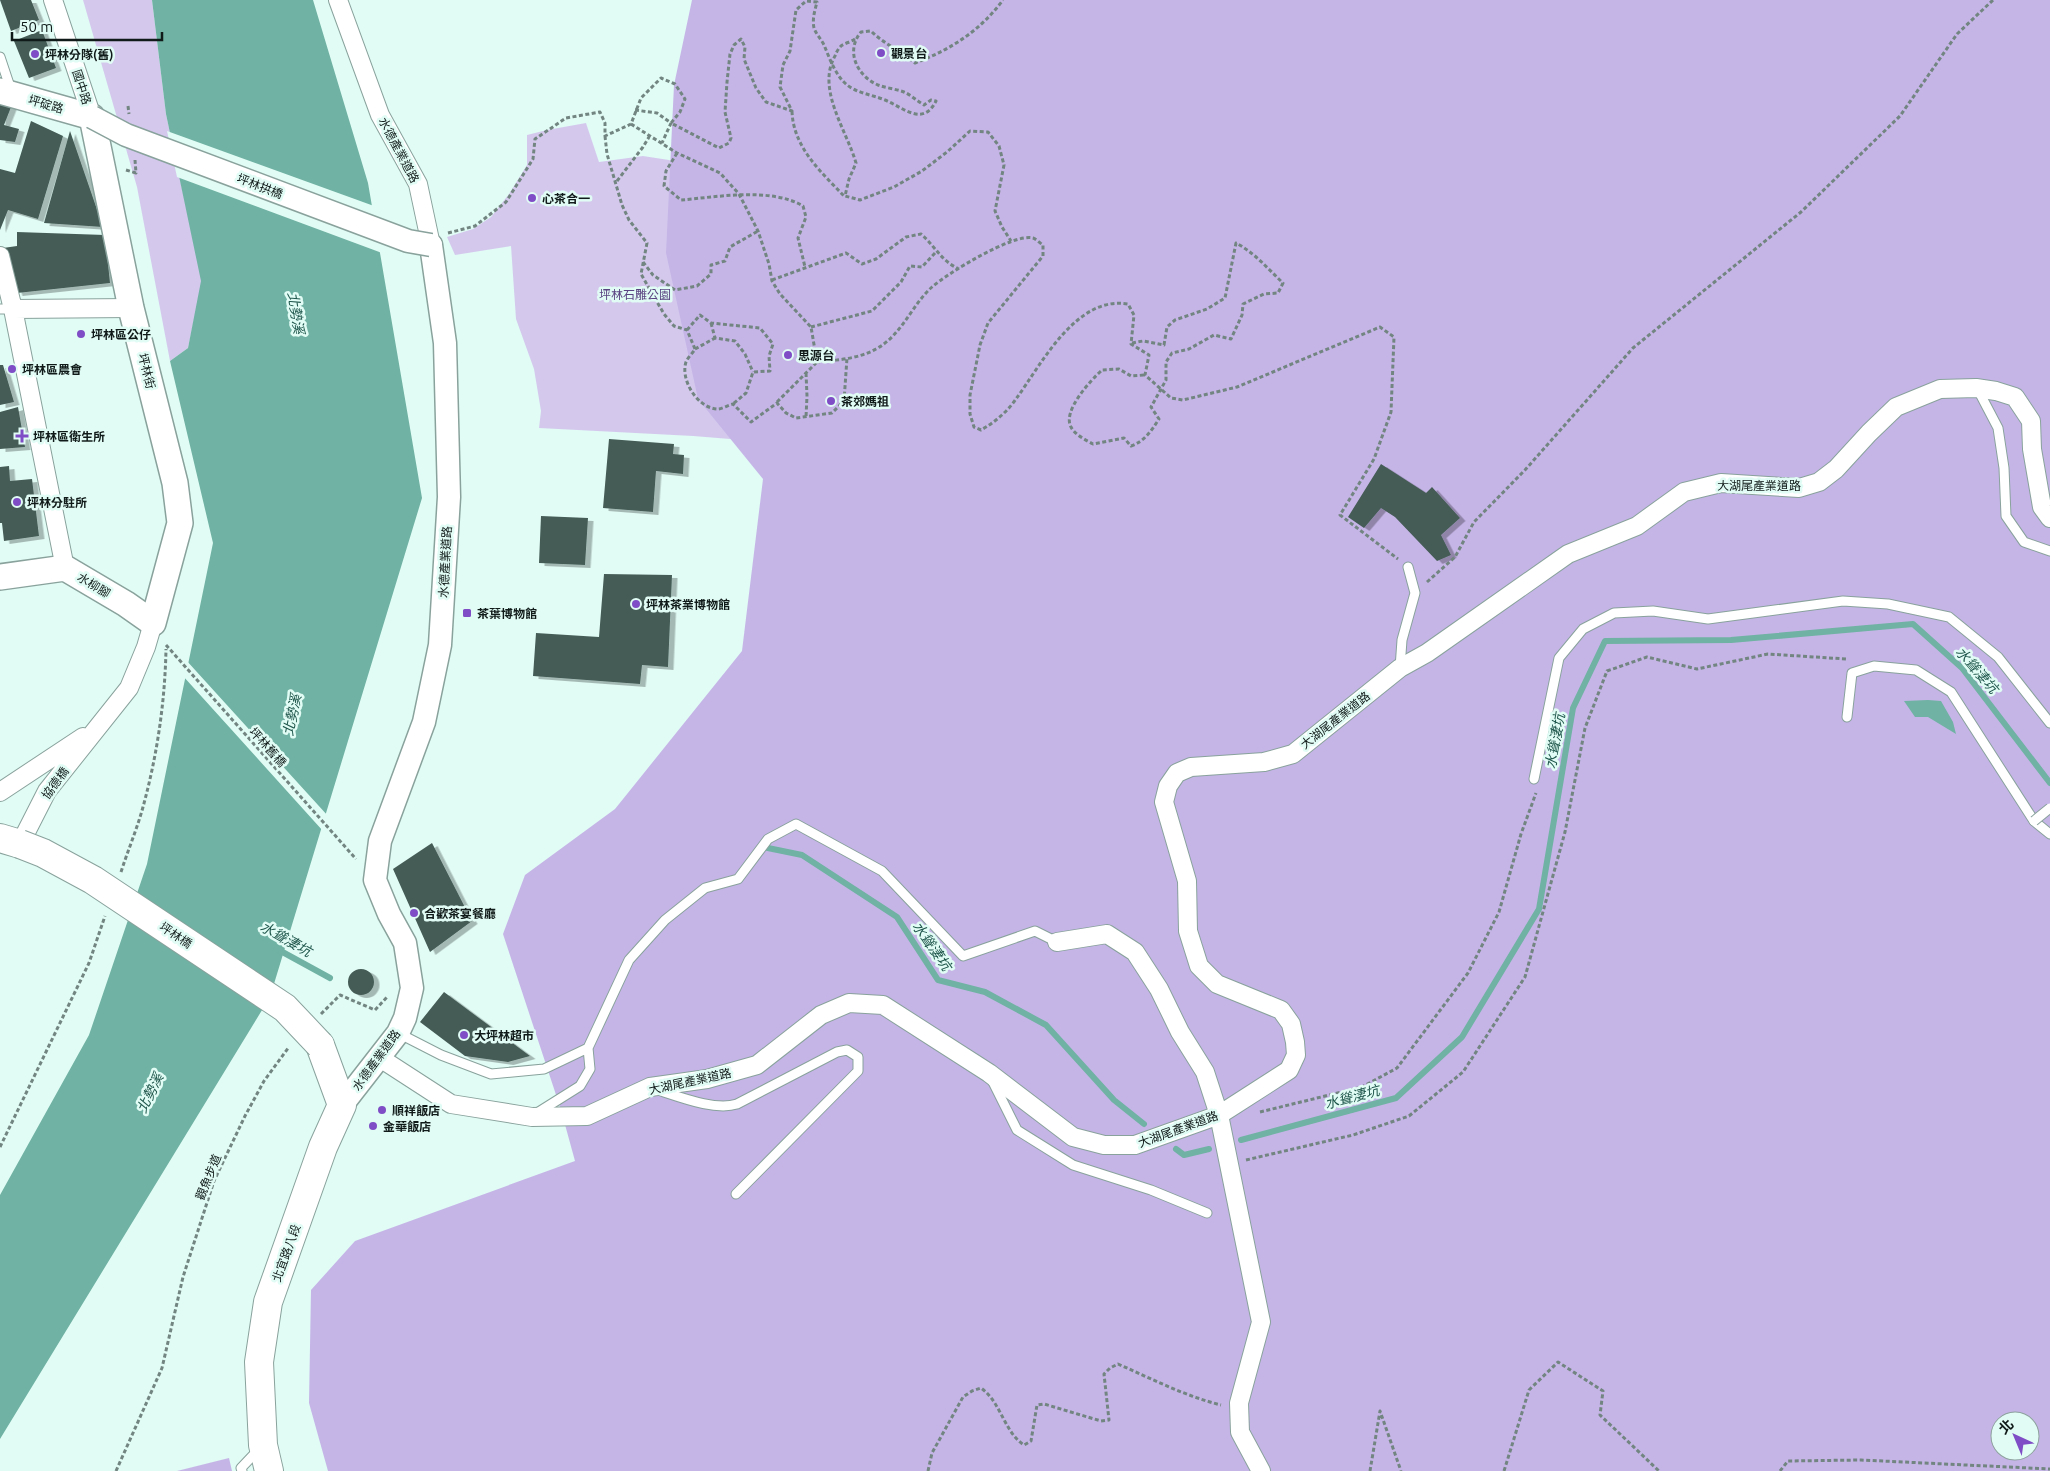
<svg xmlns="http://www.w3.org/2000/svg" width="2050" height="1471" font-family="Ubuntu,'Noto Sans TC',sans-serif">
	<defs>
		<filter id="shadow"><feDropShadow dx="5.5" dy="3" stdDeviation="0" flood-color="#0004"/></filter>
	</defs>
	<rect width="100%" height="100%" fill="#e1fcf5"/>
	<path fill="#d4c9ed" d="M83,0H152L166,114L202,281L188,348L170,361L137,187Z
		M586,123L599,162L643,156L669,160L701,176L842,448L693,436L539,428L541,411L534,369L516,319L511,246L455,255L447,237L473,229L491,217L509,194L527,165V135L547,130Z"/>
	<path fill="#c5b5e7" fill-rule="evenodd" d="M692,0H2050V1471H328L309,1403L311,1290L355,1241L575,1161L561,1110L503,934L525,875L615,809L742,651L763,479L698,399L666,253L674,85ZM2000,1421H2030V1451H2000Z
		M229,1458L232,1471H177Z"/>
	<path fill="#70b2a3" d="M152,0H313L368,183L422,498L270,997L0,1439V1195L89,1035L147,864L213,543L170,361L188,348L201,281L166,114Z
		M1928,700L1941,701L1953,722L1956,734L1928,717H1915L1904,701Z"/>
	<path fill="#e1fcf5" d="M167,131L374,206L382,253L177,177Z
		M186,660L328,816L323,831L183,676Z"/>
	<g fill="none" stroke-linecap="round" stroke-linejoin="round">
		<path stroke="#70b2a3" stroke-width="6" d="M763,847L802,855L897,917L938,980L985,992L1046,1025L1114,1100L1144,1124
			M277,949L330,978
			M1241,1140L1396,1098L1462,1037L1539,909L1573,708L1605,641L1731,640L1913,624L1962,668L2050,783
			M1176,1149L1184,1155L1209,1149"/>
	</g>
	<path fill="#455c56" filter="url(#shadow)" d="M0,0H31L39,20L11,31Z
		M42,30L56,68L29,78L14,41Z
		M0,100L13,102L4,125L19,129L15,142L0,140Z
		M31,121L63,136L38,219L8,210L0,230V169L15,173Z
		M70,131L103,227L44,223Z
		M17,232L105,235L110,283L17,293L3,248L17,246Z
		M0,365H3L14,402L0,405Z
		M18,407L25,447L0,449V412Z
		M609,439L674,444L673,454L684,455L683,474L656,471L653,512L603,508Z
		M1381,464L1426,493L1432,487L1460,518L1441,535L1451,555L1437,561L1395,517L1381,508L1364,528L1348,517Z
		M9,466L10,481L32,479L39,536L4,541L2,523H0V467Z
		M541,516L588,518L585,565L539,563Z
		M604,574L672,575L668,667L642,665L640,684L533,676L536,633L599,637Z
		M432,843L472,921L430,952L393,869Z
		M348 982a13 13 0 1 1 26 0a13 13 0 1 1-26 0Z
		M444,992L530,1056L508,1062L465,1056L420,1022Z"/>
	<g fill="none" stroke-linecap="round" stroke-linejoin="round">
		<g stroke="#89a29c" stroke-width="11">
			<path id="service" d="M0,57L11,90
				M0,309H13
				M1977,388L1998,428L2004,468L2006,516L2024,542L2050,551
				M1400,668L1402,640L1415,593L1408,567
				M1847,717L1852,673L1874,666L1916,670L1951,692L2034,821L2050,834
				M1534,779L1559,658L1583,629L1614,613L1653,611L1708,619L1843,601L1888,604L1949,617L1998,657L2050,723
				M398,1033L441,1055L491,1074L544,1069L588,1048L629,960L665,920L705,888L738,879L768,839L796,824L882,871L963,956L1035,931L1057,942
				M993,1082L1017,1130L1073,1165L1151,1190L1207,1213
				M658,1090C680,1097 715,1111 737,1104L837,1052L847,1050L858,1057V1071L736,1194
				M537,1113L580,1086L590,1069L588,1048
				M242,1471L241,1468L259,1449"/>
		</g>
		<g stroke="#89a29c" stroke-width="20">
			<path id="minor" d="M53,0L92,117
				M338,0L380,115L418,184L431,245
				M0,256L13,309L65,568
				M13,309L131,308
				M0,792L83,737
				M20,844L47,791L129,688L146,647L153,623
				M1057,942L1107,934L1135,952L1159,989L1180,1032L1205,1072L1219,1115L1261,1322L1239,1403L1240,1432L1261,1471
				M380,1058L451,1104L532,1117L587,1116L650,1087L707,1079L757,1065L821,1015L849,1003L883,1005L989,1073L1073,1137L1104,1145H1135L1219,1115L1289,1070L1296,1055L1295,1042L1291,1024L1281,1010L1217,984L1199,966L1188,931L1187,881L1164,802L1168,786L1177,773L1191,767L1264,762L1293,754L1400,668L1427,653L1568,554L1637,526L1684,492L1721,483L1799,488L1819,482L1836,469L1869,433L1896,407L1940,389L1976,388L1996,391L2015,397L2031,421L2032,449L2042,507L2050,518"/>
		</g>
		<g stroke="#89a29c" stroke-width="25">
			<path id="tertiary" d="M342,1105L398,1033L405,1018L412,988L405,943L389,914L375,880L380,841L424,722L440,645L449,497L445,343L431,245"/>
		</g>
		<g stroke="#89a29c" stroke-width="28">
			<path id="secondary" d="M0,91L92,117L131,308L175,483L180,523L153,623L126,604L65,568L0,577"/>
		</g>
		<g stroke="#89a29c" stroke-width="30">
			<path id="primary" d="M0,838L20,844
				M269,1471L263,1445L259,1362L268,1302L323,1147L342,1105L320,1045"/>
		</g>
		<path stroke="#738580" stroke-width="3" stroke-dasharray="4 2.5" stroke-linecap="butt" d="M855,39C851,42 845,43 841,46C838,49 836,53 835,56C816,89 847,131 856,163L849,179L845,196L860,200L894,187L922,171L947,152L970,131L988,132L999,146L1004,165L995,211L1002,227L1011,241
			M128,106L129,114
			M635,110L657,113L671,123L662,143
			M792,111C793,147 821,172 844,196
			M631,124L677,153L720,173L739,194L758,231L769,264L772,281L780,294L811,327L817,362C837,360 858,359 876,349C902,335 911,306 932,287C948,273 1013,233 1033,238C1036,239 1040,243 1043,245V256L988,323L980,345L970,395V414L974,427L981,430C995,422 1007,412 1016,399C1041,365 1076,295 1128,304L1134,315L1131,344L1149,355L1145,375L1171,398L1183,400L1237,387L1380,327L1394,337L1391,412L1374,459L1340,515L1398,559
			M605,136L607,154L622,205L629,220L647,243L641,274L664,314L674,326L687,330L695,349C693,353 688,357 686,362C680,380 698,409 718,409C722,409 728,405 733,404L751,422L777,403L786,413L796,418L832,413L844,401L847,358
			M677,153L666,171L664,186L681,200C717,197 771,187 803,206L806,217L798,238L805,267
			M126,170L136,173L135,160
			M617,181L643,147L649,137
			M448,233L475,226L506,202L533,159L535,139L566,118L600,112L605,123V136L631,124L641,98L661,78L675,84L685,99L680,112L671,123L719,148L729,143L731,138L725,112L727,82L730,54L734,45L741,39L745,47L744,59L756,88L766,102L792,111L780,87L783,65L790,51L796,10L806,1L817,2C815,10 812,19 814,28C816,34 821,39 824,45C830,59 836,78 850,87C861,94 873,95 885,100C904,108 923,127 936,101L931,100L924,105C917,101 911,95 904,92C896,89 886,88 878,85C857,76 845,51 861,32L871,31C884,44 901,51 915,63C950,50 980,31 1003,0
			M643,262L653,275L675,290L697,286L711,274V265L725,261L730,247L758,231
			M772,280L846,253L862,264L876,259L906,237L921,234C936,247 940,260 959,269
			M711,323L715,338L735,341L745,354L753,372
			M811,327L872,311L901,282L910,266L922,267L936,252
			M687,330L700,315L711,323L760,328L773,344L769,356L770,371L753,372L746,393L733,404
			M1132,343L1143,341L1164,345L1167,327L1175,320L1207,309L1225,298L1236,243C1255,253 1268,269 1283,283L1278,293L1264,294L1243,304L1242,315L1231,339L1214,335L1189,349L1172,353L1166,362V380L1151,407L1159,419C1151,431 1145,441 1131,446L1124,438L1093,444C1086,440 1075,435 1071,427C1062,411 1091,380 1102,370L1119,369L1131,376L1145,375
			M695,349L715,338
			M806,373L807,396L806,417
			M777,402L817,362
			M1427,582L1455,557L1474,522L1525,470L1633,348L1801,212L1900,116L1957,34L1993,0
			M166,645L356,859
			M121,872C128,850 137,829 143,807C157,756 165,702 166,649
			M321,1014L340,995L375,1010L388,996
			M1260,1112L1362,1087L1397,1068L1468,973L1499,912L1521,834L1536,793
			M0,1147L89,963L105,916
			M1246,1160L1353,1135L1409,1116L1463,1072L1525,977L1565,832L1585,728L1607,671L1647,657L1697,669L1768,654L1846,659
			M116,1471L162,1368L183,1277L214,1181L245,1116L264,1081L289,1047
			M928,1471L932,1453L963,1397L972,1391L981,1388C1001,1402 1004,1432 1024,1445L1031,1441L1037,1405L1044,1404L1101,1421L1109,1420L1104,1374L1110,1368L1118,1364C1152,1379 1185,1396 1221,1405
			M1370,1471L1380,1411L1401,1471
			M1504,1471L1529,1390L1558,1362L1603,1391L1600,1415L1659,1471
			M1780,1471L1788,1461L1861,1460L2050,1469"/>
		<use href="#service" stroke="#fff" stroke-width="9"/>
		<use href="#minor" stroke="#fff" stroke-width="18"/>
		<use href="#tertiary" stroke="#fff" stroke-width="22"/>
		<use href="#secondary" stroke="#fff" stroke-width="25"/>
		<use href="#primary" stroke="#fff" stroke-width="28"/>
		<g stroke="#89a29c" stroke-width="11" stroke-linecap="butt">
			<path id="service-bridge" d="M2034,821L2050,808"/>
		</g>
		<g stroke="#89a29c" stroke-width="25" stroke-linecap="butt">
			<path id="tertiary-bridge" d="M92,117L126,135L408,241L431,245"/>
		</g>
		<g stroke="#89a29c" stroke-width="30" stroke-linecap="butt">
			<path id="primary-bridge" d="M20,844L43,853L93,880L285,1008L320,1045"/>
		</g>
		<use href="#service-bridge" stroke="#fff" stroke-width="9"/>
		<use href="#tertiary-bridge" stroke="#fff" stroke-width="22"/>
		<use href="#primary-bridge" stroke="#fff" stroke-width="28"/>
	</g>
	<g fill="#7f4dc5" stroke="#e1fcf5" stroke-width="2">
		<circle cx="881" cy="53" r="5"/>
		<circle cx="35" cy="54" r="5"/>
		<circle cx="532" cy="198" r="5"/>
		<circle cx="81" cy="334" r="5"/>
		<circle cx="788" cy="355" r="5"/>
		<circle cx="12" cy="369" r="5"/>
		<circle cx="831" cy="401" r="5"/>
		<path d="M19.5 428.5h5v5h5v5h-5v5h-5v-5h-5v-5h5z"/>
		<circle cx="17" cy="502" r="5"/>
		<circle cx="636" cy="604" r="5"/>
		<rect x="462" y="608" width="10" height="10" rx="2.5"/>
		<circle cx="414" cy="913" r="5"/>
		<circle cx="464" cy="1035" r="5"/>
		<circle cx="382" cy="1110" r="5"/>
		<circle cx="373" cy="1126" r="5"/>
	</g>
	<g text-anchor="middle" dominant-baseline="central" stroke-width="5" stroke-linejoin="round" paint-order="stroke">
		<g font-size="12" font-weight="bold" fill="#101a18" stroke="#e1fcf5" text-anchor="start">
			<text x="891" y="53">觀景台</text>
			<text x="45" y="54">坪林分隊(舊)</text>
			<text x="542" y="198">心茶合一</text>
			<text x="91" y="334">坪林區公仔</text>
			<text x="798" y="355">思源台</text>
			<text x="22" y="369">坪林區農會</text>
			<text x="841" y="401">茶郊媽祖</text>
			<text x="33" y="436">坪林區衛生所</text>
			<text x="27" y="502">坪林分駐所</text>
			<text x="646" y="604">坪林茶業博物館</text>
			<text x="477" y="613">茶葉博物館</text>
			<text x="424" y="913">合歡茶宴餐廳</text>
			<text x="474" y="1035">大坪林超市</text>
			<text x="392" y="1110">順祥飯店</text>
			<text x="383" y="1126">金華飯店</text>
		</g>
		<g font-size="12" fill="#101a18" stroke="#e1fcf5">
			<text transform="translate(82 87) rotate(72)">國中路</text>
			<text transform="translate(46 104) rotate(16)">坪碇路</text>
			<text transform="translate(399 150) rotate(62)">水德產業道路</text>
			<text transform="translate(260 186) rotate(21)">坪林拱橋</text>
			<text transform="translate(147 371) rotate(76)">坪林街</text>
			<text x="1759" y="485">大湖尾產業道路</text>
			<text transform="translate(445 562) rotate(-87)">水德產業道路</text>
			<text transform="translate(94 585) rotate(31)">水柳腳</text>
			<text transform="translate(1335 720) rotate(-38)">大湖尾產業道路</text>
			<text transform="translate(268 747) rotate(48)">坪林舊橋</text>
			<text transform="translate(55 783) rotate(-54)">協德橋</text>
			<text transform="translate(176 935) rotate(34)">坪林橋</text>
			<text transform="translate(376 1060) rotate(-54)">水德產業道路</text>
			<text transform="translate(690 1081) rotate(-12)">大湖尾產業道路</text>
			<text transform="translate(1178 1129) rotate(-20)">大湖尾產業道路</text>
			<text transform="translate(208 1177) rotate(-68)">觀魚步道</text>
			<text transform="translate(286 1253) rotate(-70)">北宜路八段</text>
		</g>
		<g font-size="12" fill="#5a4381" stroke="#e1fcf5">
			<text x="635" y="294">坪林石雕公園</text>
		</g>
		<g font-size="14" font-style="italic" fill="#20574c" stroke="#e1fcf5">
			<text transform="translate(296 313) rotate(81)">北勢溪</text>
			<text transform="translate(1977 670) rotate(49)">水聳淒坑</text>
			<text transform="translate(292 715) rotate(-78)">北勢溪</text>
			<text transform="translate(1555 741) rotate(-80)">水聳淒坑</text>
			<text transform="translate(286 939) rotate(29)">水聳淒坑</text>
			<text transform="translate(932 946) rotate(55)">水聳淒坑</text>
			<text transform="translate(150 1093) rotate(-64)">北勢溪</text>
			<text transform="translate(1352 1097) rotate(-15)">水聳淒坑</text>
		</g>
	</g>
	<g transform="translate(2015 1436) rotate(316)"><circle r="24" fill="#e1fcf5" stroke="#8da29d"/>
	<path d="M0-4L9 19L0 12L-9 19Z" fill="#7f4dc5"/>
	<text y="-8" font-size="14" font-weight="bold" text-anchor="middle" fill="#101a18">北</text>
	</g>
	<path d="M12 32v8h150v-8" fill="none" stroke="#101a18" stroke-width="2.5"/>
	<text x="20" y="32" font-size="15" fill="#101a18" stroke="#e1fcf5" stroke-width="4" paint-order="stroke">50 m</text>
</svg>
